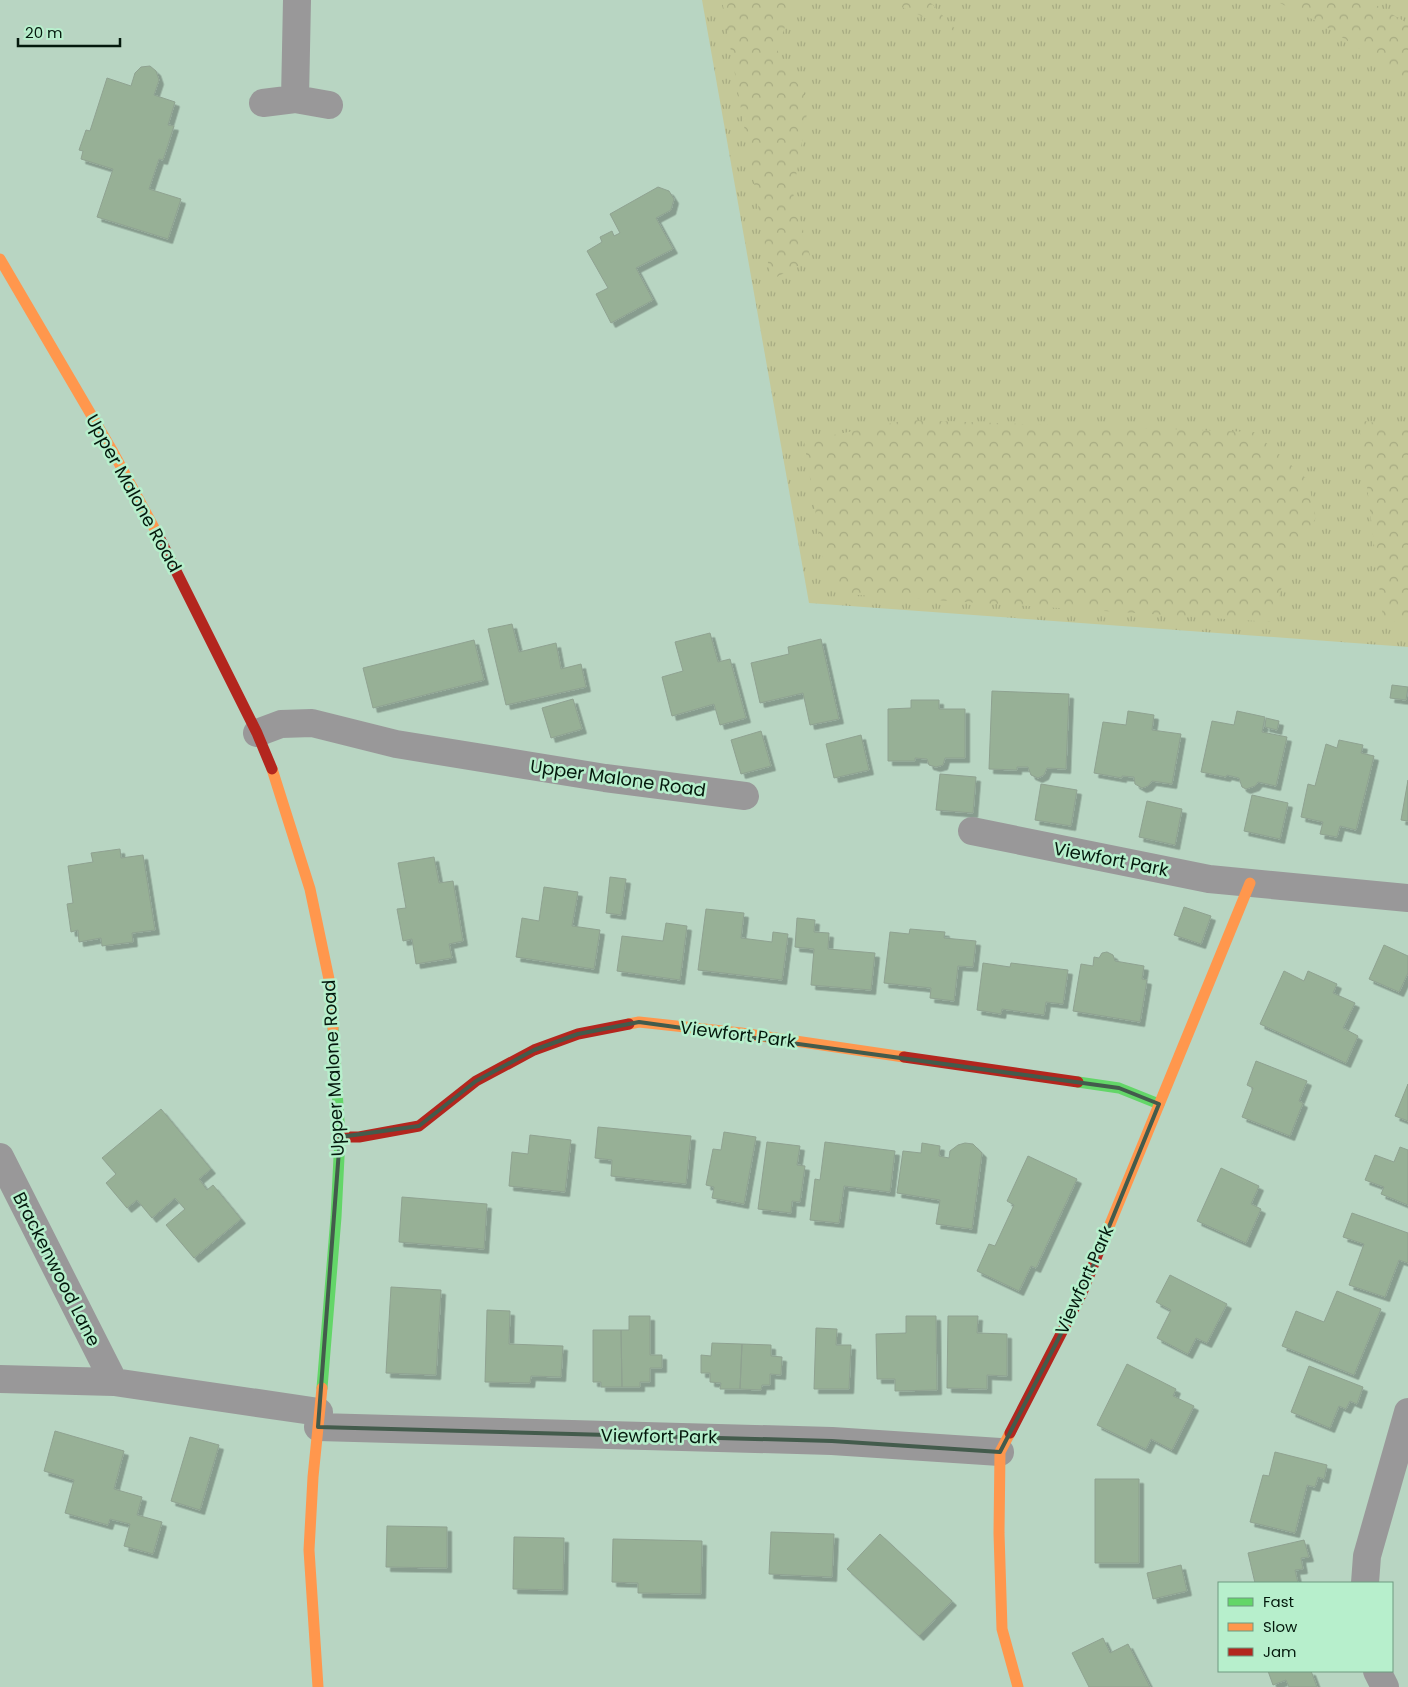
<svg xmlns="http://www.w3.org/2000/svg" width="1408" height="1687" font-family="Poppins,sans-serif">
	<defs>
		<pattern id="grass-tufts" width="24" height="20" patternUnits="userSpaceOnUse" patternTransform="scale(1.25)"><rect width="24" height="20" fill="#c4c898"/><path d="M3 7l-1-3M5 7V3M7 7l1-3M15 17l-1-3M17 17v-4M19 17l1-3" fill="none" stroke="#a7ab82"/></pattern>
		<pattern id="forest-crowns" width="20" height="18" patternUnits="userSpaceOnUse" patternTransform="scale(1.25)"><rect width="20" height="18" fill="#c4c898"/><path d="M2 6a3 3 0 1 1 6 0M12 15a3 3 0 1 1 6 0" fill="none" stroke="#a7ab82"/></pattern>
		<filter id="shadow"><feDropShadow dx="4.5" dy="4.5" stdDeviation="0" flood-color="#0004"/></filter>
	</defs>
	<rect width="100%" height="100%" fill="#b8d5c2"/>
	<path fill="url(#grass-tufts)" d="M702,0H1408V647L809,603Z"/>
	<path fill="url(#forest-crowns)" d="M722,0H794L777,50L809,102L793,193L811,259L771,280Z
		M887,0H928L960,34Z
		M1274,0H1367L1402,20L1408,25V81L1322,24Z
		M907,420L1254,432L1308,480L1316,518L1289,557L1273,622L843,594L825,570L804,441Z
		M1359,420L1408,429V625L1383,618Z"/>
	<path fill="#97b096" stroke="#8fa291" filter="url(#shadow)" d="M150,66L156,71L159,80L154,95L175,102L168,125L174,126L163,160L159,159L149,189L181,199L168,239L97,217L113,169L81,159L83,151L79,150L86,130L90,131L107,78L131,86L135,73L141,67Z
		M658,187L669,191L674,199L671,210L656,218L673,249L636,268L653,300L611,323L596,294L608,288L587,251L602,242L600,237L612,231L614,236L620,233L610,214Z
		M512,624L519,652L556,643L561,669L581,664L586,687L506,705L488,629Z
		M710,633L718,662L730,659L746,718L720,725L714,704L672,716L662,677L683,671L675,642Z
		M821,639L839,719L810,725L803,693L760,703L751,663L789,654L788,647Z
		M474,640L484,680L373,708L363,668Z
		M1392,685L1408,687L1406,700L1390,698Z
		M992,691L1069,694L1066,769L1047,768L1044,775L1038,778L1031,775L1028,767H1017V770L989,769Z
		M573,699L582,729L551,738L542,708Z
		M911,700H939V709H965V758H945L943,765L936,767L929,765L927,759L915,758V761H888V709L911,708Z
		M1128,711L1154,715L1152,730L1181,734L1172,784L1152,781L1148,786L1142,788L1135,784L1134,777L1122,776V778L1094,773L1103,722L1126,725Z
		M1237,711L1265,717L1262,732L1287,737L1276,786L1258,782L1255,786L1246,789L1242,787L1239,778L1227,775L1226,777L1201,772L1212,721L1234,725Z
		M1266,718L1279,721L1277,730L1265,727Z
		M761,731L771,766L741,774L731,740Z
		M861,735L869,770L834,778L826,744Z
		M1339,740L1363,745L1361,753L1374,756L1356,830L1340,826L1337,837L1320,834L1323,822L1301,817L1308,784L1315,786L1326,744L1337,748Z
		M940,774L976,777L973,813L936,810Z
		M1408,780V821L1401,820Z
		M1041,784L1077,790L1071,826L1035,820Z
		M1252,795L1288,803L1280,839L1244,831Z
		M1147,801L1182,809L1175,845L1139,837Z
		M120,849L121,858L143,855L155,930L132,933L133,942L102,946L101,938L79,942L78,930L71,932L67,904L73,903L68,866L93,862L91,853Z
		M434,857L439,883L453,881L463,941L449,944L452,958L416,964L412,939L403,941L397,909L406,908L398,863Z
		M610,877L626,879L621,915L606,913Z
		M544,887L578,892L572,926L600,930L594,969L516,957L522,918L539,921Z
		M1184,907L1211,916L1201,944L1174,935Z
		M706,909L744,913L741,938L772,942L773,932L788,934L782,980L698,970Z
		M797,918L815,920L814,932L829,933L828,949L875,953L871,990L811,985L814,949L795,947Z
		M666,923L687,926L680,980L617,971L622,936L663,941Z
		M910,929L945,932L944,938L976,941L973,967L958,966L954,1001L930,998L931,988L884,983L890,932L909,934Z
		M1384,945L1408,956V973L1399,992L1369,979Z
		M1107,952L1113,955L1115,961L1144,966L1142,979L1147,980L1140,1022L1073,1011L1081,964L1093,966L1094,957L1099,958L1102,953Z
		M983,963L1010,967L1011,963L1068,970L1063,1004L1046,1002L1044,1015L1002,1009L1001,1014L977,1010Z
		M1284,971L1304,981L1308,971L1337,984L1333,993L1355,1003L1343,1028L1358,1036L1346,1063L1260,1024Z
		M1256,1061L1307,1081L1299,1101L1303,1103L1290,1136L1242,1117L1253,1088L1247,1085Z
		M1408,1084V1121L1395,1116Z
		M161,1109L211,1169L199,1179L207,1190L213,1185L241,1219L194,1258L166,1225L185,1209L175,1198L152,1218L137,1200L127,1208L106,1183L116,1174L102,1158Z
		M598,1127L691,1136L686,1184L611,1176L612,1160L595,1158Z
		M724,1132L756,1137L744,1204L712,1198L714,1187L706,1185L713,1149L721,1150Z
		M530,1135L571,1140L565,1192L509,1186L512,1152L528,1154Z
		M767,1142L800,1146L797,1165L805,1166L800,1202L792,1201L791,1213L758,1209Z
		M825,1142L895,1151L890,1192L844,1186L839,1223L810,1220L815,1179L820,1180Z
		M922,1143L940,1146L939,1156L949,1158L950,1151L958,1145L965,1143L973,1144L982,1153L972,1229L936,1224L940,1200L897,1193L903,1151L921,1153Z
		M1400,1147L1408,1150V1205L1381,1194L1384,1187L1365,1180L1375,1155L1394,1162Z
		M1028,1156L1077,1179L1036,1268L1031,1266L1019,1291L977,1271L989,1244L995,1246L1014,1205L1007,1201Z
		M1221,1168L1259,1186L1251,1204L1261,1209L1246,1243L1197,1221Z
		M402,1197L487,1204L484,1249L399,1242Z
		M1352,1213L1408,1233V1263L1399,1260L1385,1297L1349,1285L1364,1244L1343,1237Z
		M1170,1275L1227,1304L1207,1343L1196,1338L1188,1354L1157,1338L1171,1310L1156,1302Z
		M391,1287L441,1290L436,1375L386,1373Z
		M1337,1291L1381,1309L1354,1375L1282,1346L1296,1311L1324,1322Z
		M487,1310L510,1311L509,1344L563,1346L561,1377L531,1376L530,1383L485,1382Z
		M629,1316H650V1355H662V1368H650V1382H640V1387H622L621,1330H629Z
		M906,1316H936L937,1390L895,1391V1379H877L876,1334L906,1333Z
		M948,1316H978L977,1333L1007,1334V1376L987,1375V1389L947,1388Z
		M816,1328L837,1329L836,1345H851L849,1389H814Z
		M593,1330H621L622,1387H601V1382H593Z
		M712,1343L742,1344L740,1389H720L721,1383L710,1382V1373H701V1355L711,1356Z
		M742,1344L771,1345V1356L782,1357L781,1375L770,1374V1385H762L761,1390L740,1389Z
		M1127,1364L1176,1389L1173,1396L1194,1406L1172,1450L1151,1439L1146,1449L1097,1425Z
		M1309,1366L1363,1387L1357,1404L1350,1401L1346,1409L1339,1406L1330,1428L1291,1412Z
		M55,1431L124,1451L114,1489L142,1497L137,1515L162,1522L153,1554L124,1546L130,1524L110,1519L108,1525L65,1513L74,1480L44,1471Z
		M190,1437L219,1445L200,1510L171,1501Z
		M1275,1452L1327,1465L1324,1479L1318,1477L1315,1487L1307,1485L1295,1533L1250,1522L1263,1475L1269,1476Z
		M1095,1479H1139V1563H1095Z
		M387,1526L447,1527V1568L386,1567Z
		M771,1532L834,1534L832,1577L769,1574Z
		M880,1534L952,1601L919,1636L847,1569Z
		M514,1537L564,1538L563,1590L513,1589Z
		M613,1539L702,1541L701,1594L638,1593V1583L612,1582Z
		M1304,1540L1309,1557L1301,1558L1303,1569L1295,1570L1298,1583H1255L1248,1553Z
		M1181,1565L1187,1591L1153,1599L1147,1573Z
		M1103,1638L1110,1653L1128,1644L1150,1687H1089L1072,1653Z
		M1268,1671H1311L1317,1687H1289L1286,1680L1273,1685Z"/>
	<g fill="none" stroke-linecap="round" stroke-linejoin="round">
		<path stroke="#999899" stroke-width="28" d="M295,99L297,0
			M263,103L295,99L329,105
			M257,733L281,724L312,723L396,744L605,778L745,796
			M972,831L1209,879L1408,898
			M0,1157L114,1382
			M0,1379L114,1382L319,1412
			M318,1427L832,1441L1000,1452
			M1365,1583L1367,1556L1408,1412
			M1377,1671L1385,1687"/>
		<path stroke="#63d668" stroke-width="11" d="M1078,1082L1119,1088L1159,1104
			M322,1388L336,1217L340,1137L333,1028"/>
		<path stroke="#ff974d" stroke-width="11" d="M0,259L113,452L159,537
			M272,769L310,889L330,984L333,1028
			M629,1024L639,1022L741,1033L904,1057
			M1099,1251L1250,883
			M1010,1433L1000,1452L999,1533L1002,1629L1018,1687
			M318,1687L309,1550L313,1477L322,1388"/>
		<path stroke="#b3261e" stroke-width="11" d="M159,537L257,733L272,769
			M904,1057L1078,1082
			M340,1137H359L419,1126L476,1081L534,1050L578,1034L629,1024
			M1010,1433L1082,1293L1099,1251"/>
	</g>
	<path fill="none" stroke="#435b4c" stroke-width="4" stroke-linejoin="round" d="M639,1022L1119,1088L1159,1104L1082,1293L1000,1452L832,1441L318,1427L340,1137L419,1126L476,1081L534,1050L578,1034Z"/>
	<g text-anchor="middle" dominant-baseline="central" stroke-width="5" stroke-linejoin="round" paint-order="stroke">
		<g font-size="18" fill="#04190d" stroke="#b7efcc">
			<text transform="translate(134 493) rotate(61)">Upper Malone Road</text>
			<text transform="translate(618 778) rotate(8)">Upper Malone Road</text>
			<text transform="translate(1111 859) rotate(11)">Viewfort Park</text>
			<text transform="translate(738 1034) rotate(7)">Viewfort Park</text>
			<text transform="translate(333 1068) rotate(-93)">Upper Malone Road</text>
			<text transform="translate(57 1269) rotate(63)">Brackenwood Lane</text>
			<text transform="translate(1084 1280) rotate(-66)">Viewfort Park</text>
			<text transform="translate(659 1436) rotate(1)">Viewfort Park</text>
		</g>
	</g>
	<rect x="1218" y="1582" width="175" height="90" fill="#b7efcc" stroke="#6f9980"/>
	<rect x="1228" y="1598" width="25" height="8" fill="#63d668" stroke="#6f9980"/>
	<text x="1263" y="1607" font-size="15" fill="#04190d">Fast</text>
	<rect x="1228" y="1623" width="25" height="8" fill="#ff974d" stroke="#6f9980"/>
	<text x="1263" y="1632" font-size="15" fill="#04190d">Slow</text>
	<rect x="1228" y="1648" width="25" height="8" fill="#b3261e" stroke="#6f9980"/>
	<text x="1263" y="1657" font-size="15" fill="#04190d">Jam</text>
	<path d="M18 38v8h102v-8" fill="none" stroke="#04190d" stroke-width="2.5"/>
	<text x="25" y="38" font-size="15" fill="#04190d" stroke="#b7efcc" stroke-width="4" paint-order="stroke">20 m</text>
</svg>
